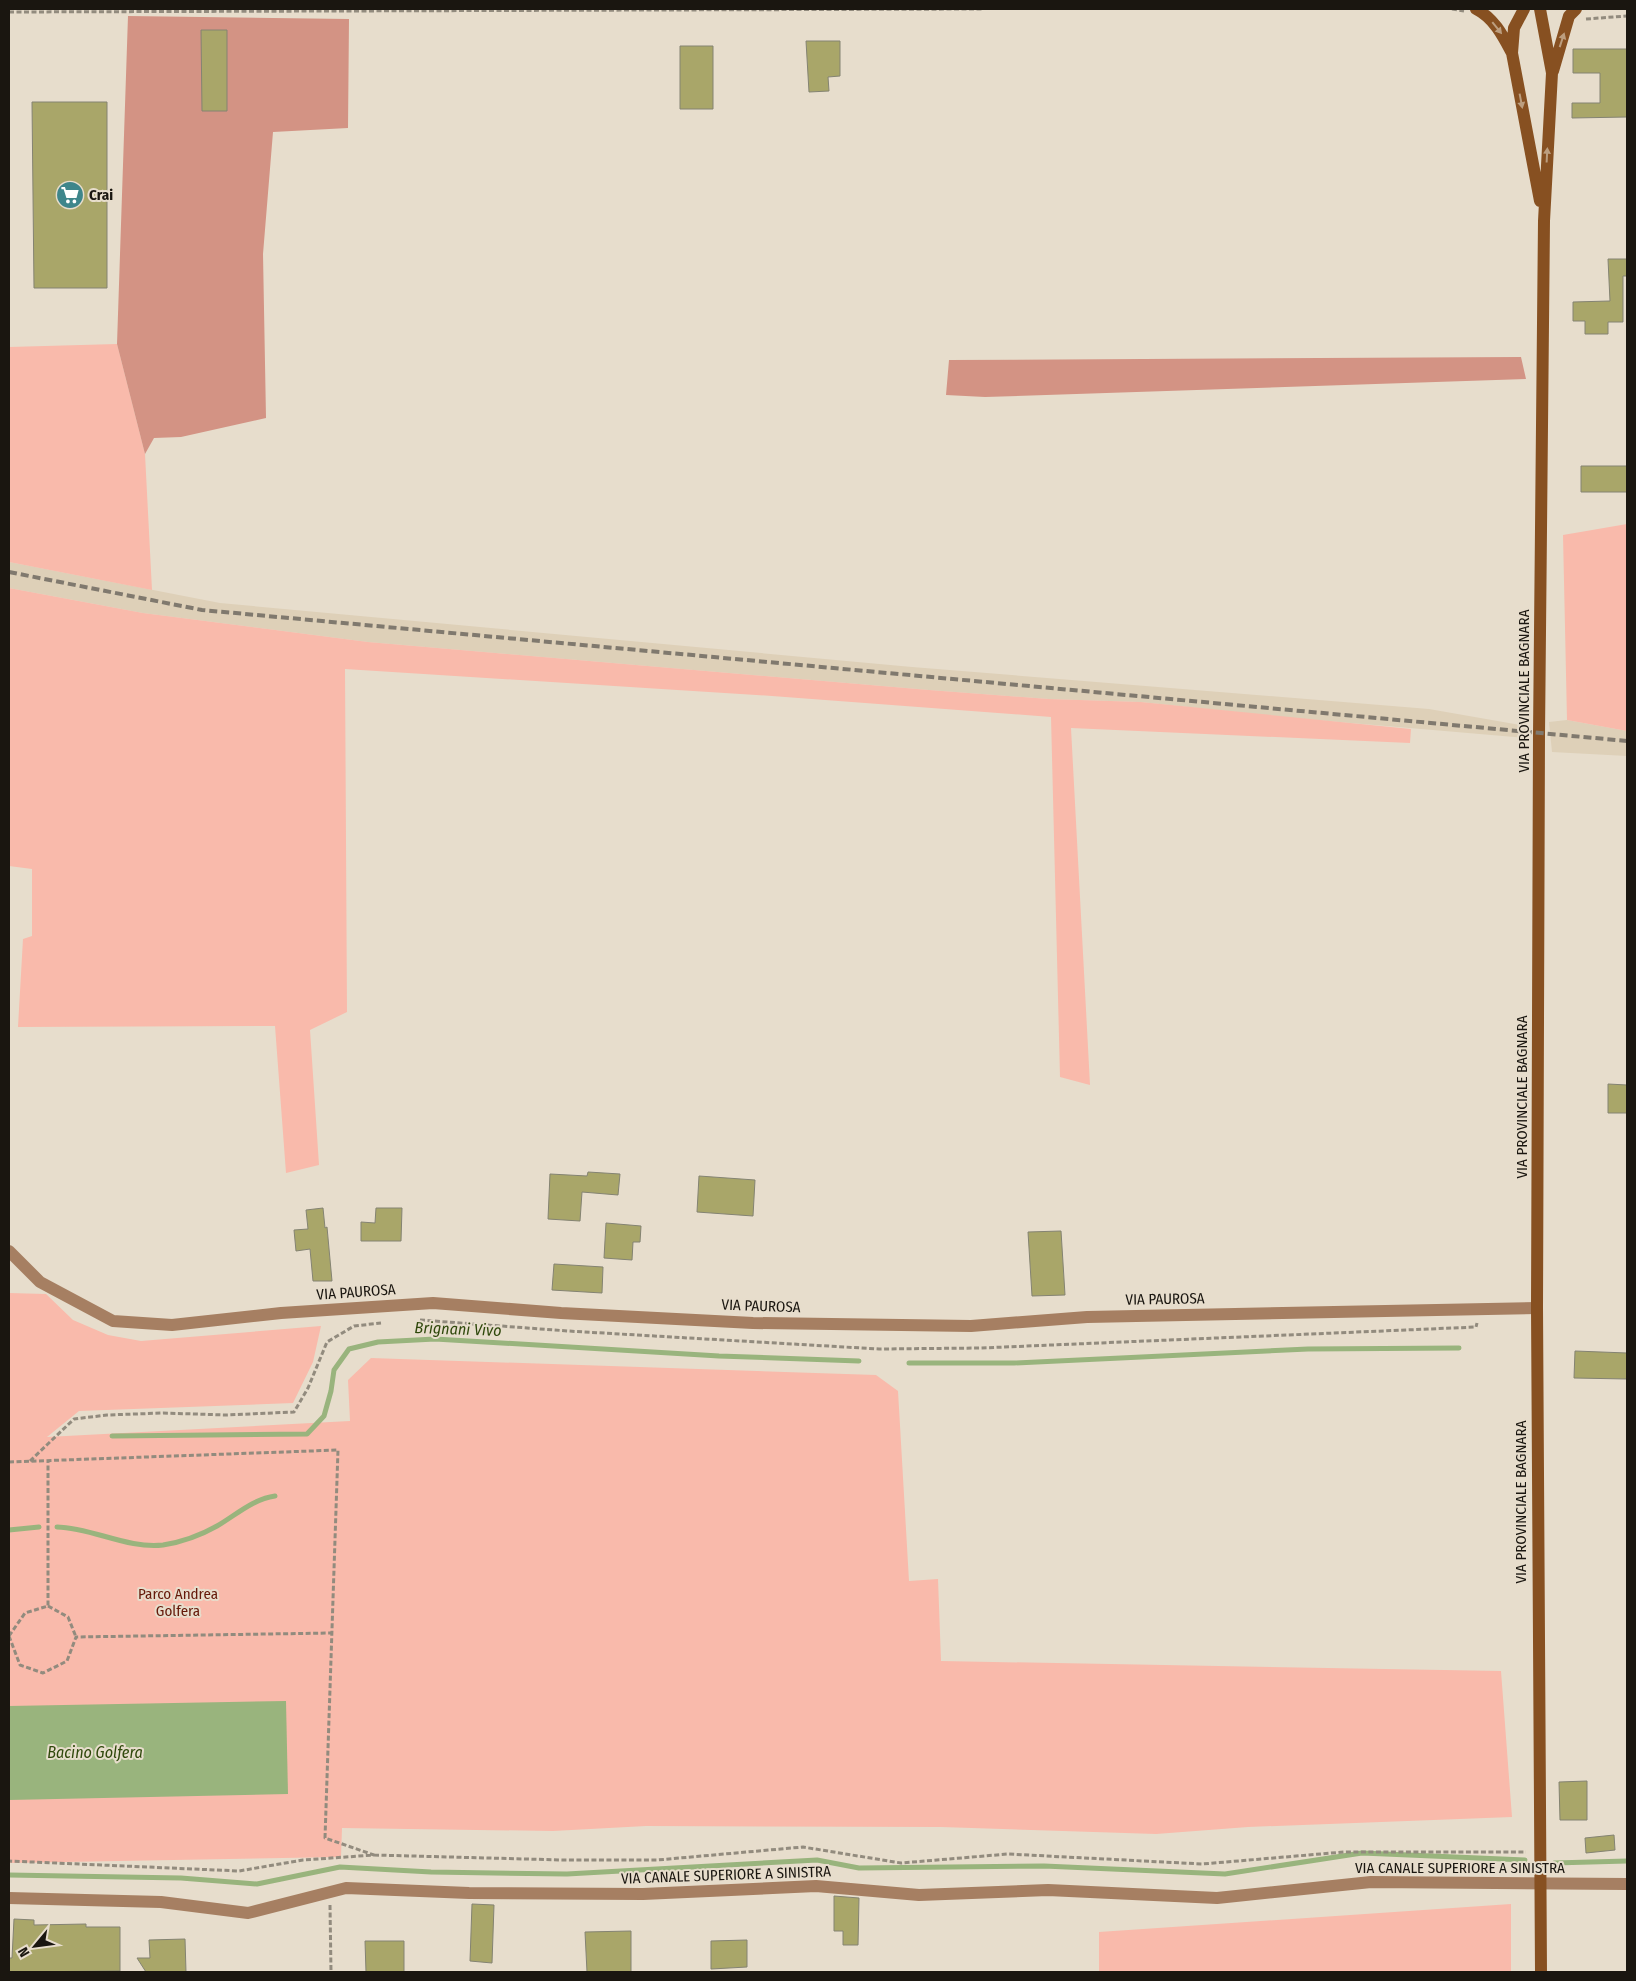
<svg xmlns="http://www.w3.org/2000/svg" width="1636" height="1981" font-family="'Fira Sans Condensed',sans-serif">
	<rect width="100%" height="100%" fill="#e7ddcc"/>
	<path fill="#ded0b8" d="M9,562L220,603L912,667L1429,709L1526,726V738L1293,718L1141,702L1049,699L929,690L368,642L143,613L9,588Z
		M1567,720L1627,731V756L1552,752L1549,722Z"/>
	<path fill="#f9baab" d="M117,344L145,454L152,590L9,562V347Z
		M1627,524V731L1567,720L1563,535Z
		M9,588L143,613L368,642L929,690L1049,699L1141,702L1411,729L1410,743L1071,728L1090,1085L1060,1077L1051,717L772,696L345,669L347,1012L310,1030L319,1165L286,1173L275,1026L18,1027L23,939L32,936V869L9,866Z
		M9,1293L46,1294L73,1320L108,1335L141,1341L321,1326L313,1362L293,1403L79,1411L47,1437L350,1421L348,1380L371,1358L876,1375L898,1391L909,1581L938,1579L941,1661L1501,1671L1512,1817L1248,1827L1156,1834L941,1827L646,1826L553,1831L342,1828L341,1857L9,1863Z
		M1511,1904V1972H1099V1932Z"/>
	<path fill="#d39384" d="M128,16L349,19L348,128L273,132L263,254L266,418L181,437L154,438L145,454L117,344Z
		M1521,357L1526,379L985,397L946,395L949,360Z"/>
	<path fill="#99b47d" d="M286,1701L288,1794L9,1800V1706Z"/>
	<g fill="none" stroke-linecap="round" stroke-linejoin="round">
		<path stroke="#99b47d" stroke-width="5" d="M909,1363H1014L1308,1349L1459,1348
			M112,1436L307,1434L324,1416L331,1391L334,1370L349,1349L378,1342L435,1339L719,1356L859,1361
			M57,1527C93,1528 127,1549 163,1545C182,1542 201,1535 217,1526C236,1515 253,1499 275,1496
			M9,1530L39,1527
			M1554,1863L1627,1861
			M9,1875L181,1878L257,1884L340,1867L431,1872L567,1874L817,1860L859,1868L1044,1866L1225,1874L1362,1853L1525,1860"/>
	</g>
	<path fill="#a9a669" stroke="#848372" d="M201,30H227V111H202Z
		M806,41H840V76L828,77L829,91L809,92Z
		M680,46H713V109H680Z
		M1573,49H1627V117L1572,118V103H1600V73H1573Z
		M32,102H107V288H34Z
		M1608,259H1627V276H1623V322H1608V334H1585V321H1573V302L1610,301Z
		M1581,466H1627V492H1581Z
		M1608,1084L1627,1085V1113H1608Z
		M588,1172L620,1174L618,1195L582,1192L580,1221L548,1219L550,1174L587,1176Z
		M699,1176L755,1180L753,1216L697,1212Z
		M323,1208L325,1228L327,1227L332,1281H313L310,1249L296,1251L294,1230L308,1229L306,1210Z
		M376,1208H402L401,1241H361V1222L375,1223Z
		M606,1223L641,1226L640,1242H633L632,1260L604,1258Z
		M1061,1231L1065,1295L1032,1296L1028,1232Z
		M554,1264L603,1267L602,1293L552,1290Z
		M1575,1351L1627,1353V1379L1574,1378Z
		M1587,1781V1820H1560L1559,1782Z
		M1614,1835L1615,1850L1586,1853L1585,1838Z
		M834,1896L859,1898L858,1945H843V1931H834Z
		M472,1904L494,1905L492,1963L470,1961Z
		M14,1919L34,1920V1925L86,1924V1927H120V1971L9,1972V1958H12Z
		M631,1931V1972H587L585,1932Z
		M185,1939L186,1972H146L137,1958H150L149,1940Z
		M747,1940V1967L711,1969V1941Z
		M365,1941H404V1972H366Z"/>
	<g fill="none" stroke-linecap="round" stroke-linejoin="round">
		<path stroke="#928b7e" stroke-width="3" stroke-dasharray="5 2.5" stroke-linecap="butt" d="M1452,9L1464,11
			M9,12L983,9
			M1586,19L1627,16
			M420,1320L568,1331L879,1349L981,1348L1476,1327L1477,1323
			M30,1461L74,1419L107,1415L163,1413L226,1415L294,1412L308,1388L327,1342L354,1326L381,1323
			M9,1462L338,1450L325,1838L374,1855L303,1860L239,1871L9,1861
			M48,1606L68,1617L76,1637
			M9,1636L20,1665L43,1673L67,1661L76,1637L331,1633
			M9,1636L25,1613L48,1606V1461
			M374,1855L563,1860H657L803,1847L901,1863L1008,1854L1202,1864L1344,1852H1526
			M330,1905L331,1972"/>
		<path stroke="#a67f62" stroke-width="12" d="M9,1251L40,1282L113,1321L172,1325L281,1313L433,1303L561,1313L753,1323L971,1326L1087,1317L1537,1308
			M9,1898L161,1902L248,1913L346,1888L469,1893L643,1894L816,1886L919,1895L1048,1890L1217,1898L1371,1882L1627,1884"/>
		<path stroke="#875021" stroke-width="12" d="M1476,9C1494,18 1503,36 1512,53
			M1524,9L1514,28L1512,53L1540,201
			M1540,9L1552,73L1544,221L1539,734L1537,1308L1541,1972
			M1553,71L1569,16L1576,9"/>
		<path stroke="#80796e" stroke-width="4" stroke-dasharray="8 4" stroke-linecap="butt" d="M9,572L202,610L1627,741"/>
	</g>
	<defs><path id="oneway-solid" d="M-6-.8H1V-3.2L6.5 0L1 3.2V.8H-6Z" transform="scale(1.25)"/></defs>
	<g fill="#bc9e7f">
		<use href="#oneway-solid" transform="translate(1497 28) rotate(51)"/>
		<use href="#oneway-solid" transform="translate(1562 40) rotate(-72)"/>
		<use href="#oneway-solid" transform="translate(1521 101) rotate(79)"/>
		<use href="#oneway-solid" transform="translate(1547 155) rotate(-87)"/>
	</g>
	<defs>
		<g id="supermarket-disc" transform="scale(1.4375)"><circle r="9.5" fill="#3e868b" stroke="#e7ddcc"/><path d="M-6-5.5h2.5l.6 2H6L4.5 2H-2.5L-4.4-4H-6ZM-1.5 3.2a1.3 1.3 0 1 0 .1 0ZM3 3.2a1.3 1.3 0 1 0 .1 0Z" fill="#fff"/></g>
	</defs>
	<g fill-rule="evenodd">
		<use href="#supermarket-disc" x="70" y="195"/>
	</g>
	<g text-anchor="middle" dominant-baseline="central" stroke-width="4" stroke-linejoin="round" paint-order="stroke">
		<g font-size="15" font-weight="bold" fill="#1a1610" stroke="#e7ddcc" text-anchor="start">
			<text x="89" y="195">Crai</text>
		</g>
		<g font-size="15" fill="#1a1610" stroke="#e7ddcc">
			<text transform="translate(1524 691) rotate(-90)">VIA PROVINCIALE BAGNARA</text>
			<text transform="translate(1522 1097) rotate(-90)">VIA PROVINCIALE BAGNARA</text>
			<text transform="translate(356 1292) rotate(-4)">VIA PAUROSA</text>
			<text transform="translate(1165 1299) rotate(-1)">VIA PAUROSA</text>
			<text transform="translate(761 1306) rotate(2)">VIA PAUROSA</text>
			<text transform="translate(1521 1502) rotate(-90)">VIA PROVINCIALE BAGNARA</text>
			<text x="1460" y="1868">VIA CANALE SUPERIORE A SINISTRA</text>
			<text transform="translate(726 1875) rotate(-2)">VIA CANALE SUPERIORE A SINISTRA</text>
		</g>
		<g font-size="15" fill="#651909" stroke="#e7ddcc">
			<text x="178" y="1594">Parco Andrea<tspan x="178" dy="17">Golfera</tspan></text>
		</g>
		<g font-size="16" font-style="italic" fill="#2f480b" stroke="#e7ddcc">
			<text transform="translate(458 1329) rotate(2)">Brignani Vivo</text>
			<text x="95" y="1752">Bacino Golfera</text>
		</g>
	</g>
	<rect width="1636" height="1981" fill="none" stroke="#1a1610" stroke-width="20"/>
	<g transform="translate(35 1946) rotate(241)" stroke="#e7ddcc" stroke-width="4" paint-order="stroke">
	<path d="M0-4L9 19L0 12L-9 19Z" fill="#1a1610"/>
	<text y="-8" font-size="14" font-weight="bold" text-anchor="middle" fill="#1a1610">N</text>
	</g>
</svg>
